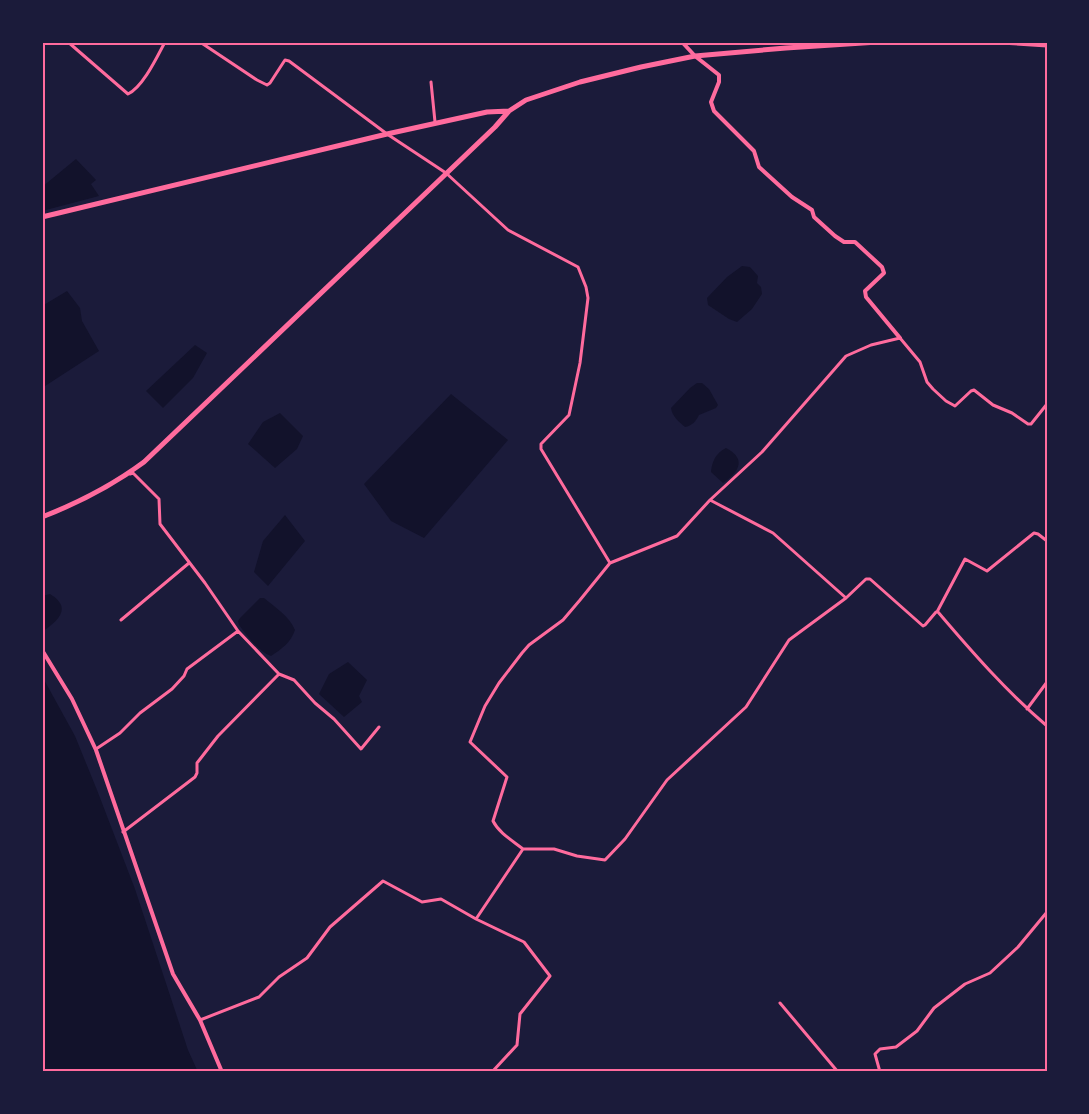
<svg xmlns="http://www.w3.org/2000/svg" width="1089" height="1114" font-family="Raleway,sans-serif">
	<rect width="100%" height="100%" fill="#1b1b3a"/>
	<path fill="#12122b" d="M76,159L96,180L91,184L99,196L42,211V187Z
		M742,266L750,267L758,276L757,283L761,287L762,294L752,309L737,322L729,319L708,305L707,298L727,277Z
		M67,291L80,308L82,321L99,351L42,388V306Z
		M195,345L207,353L193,378L163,408L146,391Z
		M697,383H702L709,389L718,405L716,408L699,415C696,421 692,426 685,427C679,422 672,416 671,408L690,388Z
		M451,394L508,440L424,538L391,521L364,484Z
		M280,413L303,436L297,449L275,468L248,444L263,422Z
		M726,448C747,459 739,472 723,483L711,472C712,461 716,453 726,448Z
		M285,515L305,541L268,586L254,572L263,541Z
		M50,594C73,608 58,621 42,632V596Z
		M260,598H264C275,607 290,617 295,630C291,642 282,649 271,656C258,651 247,636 239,625L238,621L240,618Z
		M348,662L367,680L359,696L362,702L344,717L319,694L329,674Z
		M42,676L75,736L97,790L135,889L188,1050L198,1072H42Z"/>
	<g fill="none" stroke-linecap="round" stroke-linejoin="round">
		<path stroke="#ff6b9d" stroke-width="3" d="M68,42L128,94C143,87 157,57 165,42
			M200,42L257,80L267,85L270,83L283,63L285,60L289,61L387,134L446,173L508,230L578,267L586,287L588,298L580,363L569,415L541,444V449L610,563L580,600L563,620L529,645L522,653L499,683L485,706L470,742L507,777L493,821C499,833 513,841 523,849L476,919L524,942L550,976L520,1014L517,1045L492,1072
			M431,82L435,122
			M710,500L773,533L846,598L866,579H870L923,626L925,625L936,612H938C972,652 1007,692 1047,726
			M610,563L677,536L710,500L762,452L846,356L871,345L900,338L920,362L927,382L933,389L946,401L955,406L971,391L974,390L993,405L1012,413L1028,424H1031L1047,404
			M937,612L965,559L987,571L1034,533L1038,534L1047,541
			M121,620L189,563
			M238,631L279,674L294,680L315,703L334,719L361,749L379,727
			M1027,709L1047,682
			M96,749L120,733L140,713L172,689L184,676L187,669L238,631L205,583L160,524L159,499L133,473L130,474
			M123,832L195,777L197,773V763L218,736L279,674
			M523,849H554L577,856L605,860L625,839L667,780L746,707L789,640L846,598
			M780,1003L838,1072
			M200,1020L259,997L279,977L307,958L330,927L383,881L422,902L441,899L476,919
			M880,1072L875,1054L880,1049L896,1047L917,1031L934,1008L965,984L990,973L1018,947L1047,912"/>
		<path stroke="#ff6b9d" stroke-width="4" d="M682,42L695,56L719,75V82L711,102L714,111L754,151L759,167L792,197L812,210L814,217L835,236L844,242H855L882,267L884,273L865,291L866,297L900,338
			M42,650L72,699L96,750L173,974L200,1020L222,1072"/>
		<path stroke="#ff6b9d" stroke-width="5" d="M1001,42L1047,45
			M42,217L387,134L487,112L509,111
			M42,517C78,503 113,485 144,462L495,127L509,111L526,100L580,82L641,67L695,56L786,48L878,42"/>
	</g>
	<rect width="1089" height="1114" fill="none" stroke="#1b1b3a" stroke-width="87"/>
	<rect x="44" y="44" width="1002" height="1026" fill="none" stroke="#ff6b9d" stroke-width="2"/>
</svg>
